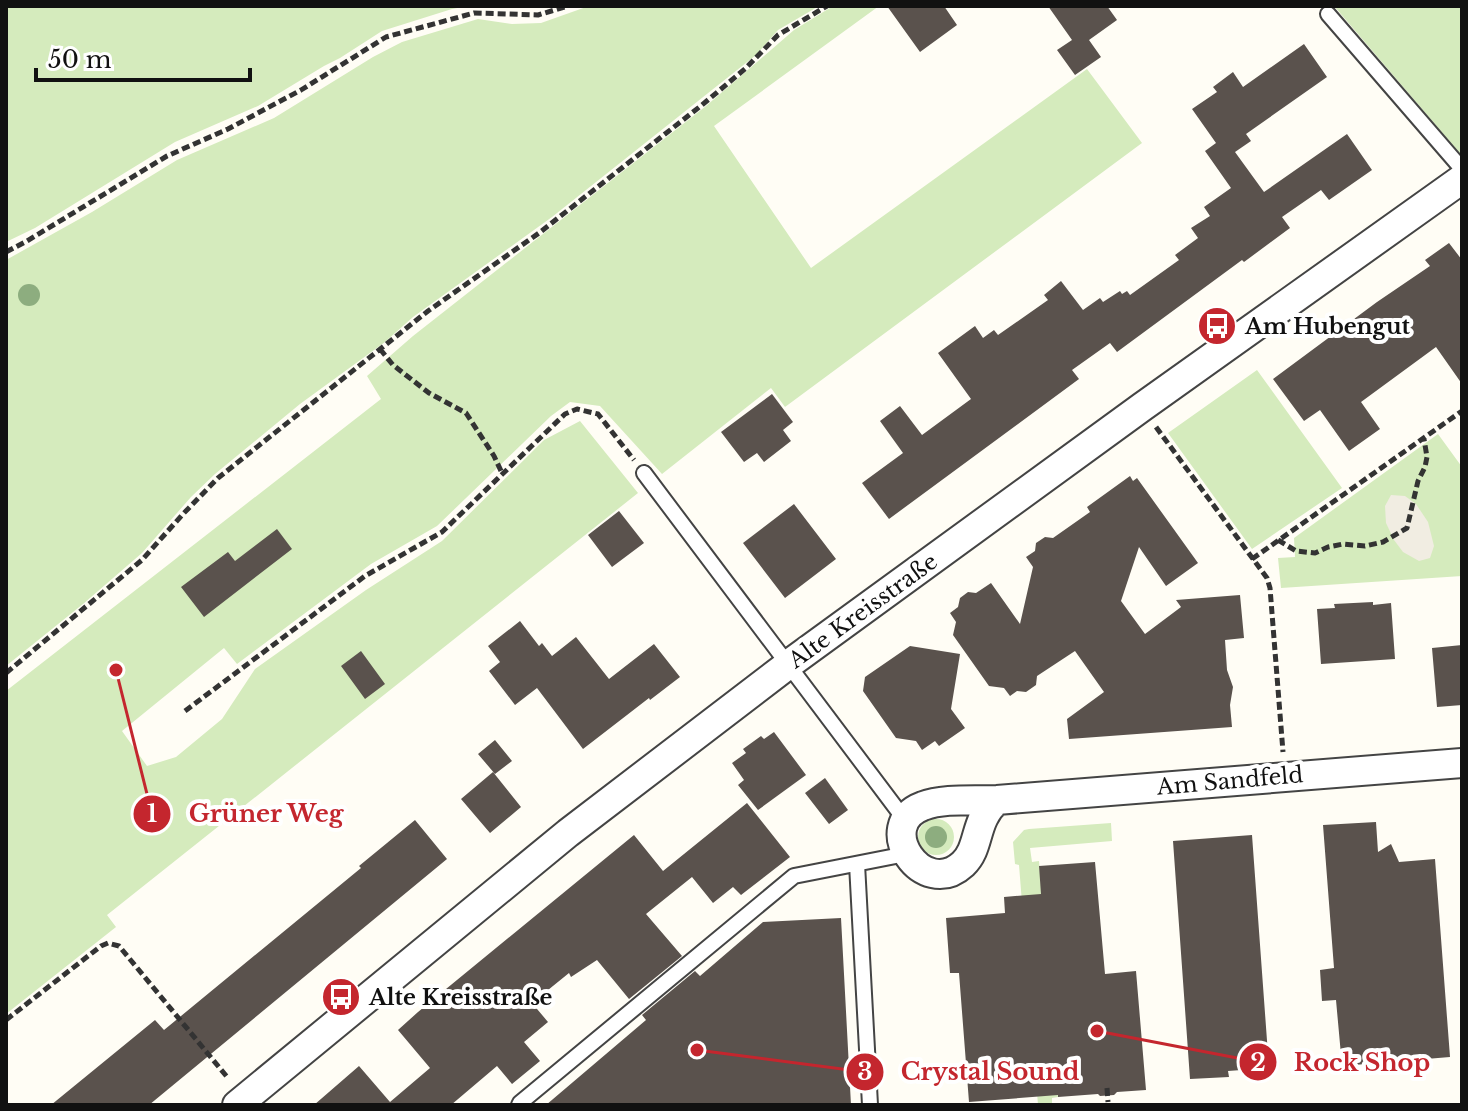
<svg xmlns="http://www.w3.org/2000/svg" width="1468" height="1111" font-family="'Libre Baskerville',serif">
	<rect width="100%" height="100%" fill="#fffdf5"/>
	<path fill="#d5ebbd" d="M6,6H468L452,9L382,31L340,58L324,66L258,106L175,142L35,228L6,242Z
		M589,6H819L778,30L756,55L552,217L413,317L385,342L300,404L215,474L191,497L142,553L83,604L6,666V260L92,212L177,160L274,118L373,57L402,42L478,19L512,24L541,23Z
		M833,6H879L714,126L811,268L1087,69L1142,143L785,407L771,388L662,474L600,406L570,402L551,416L437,526L371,564L237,664L224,648L122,731L147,766L176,757L222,719L255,669L366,590L442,541L544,440L580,421L638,493L107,915L116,927L6,1014V691L381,399L367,376L413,336L706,106L794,30Z
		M1334,6H1462V156Z
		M1257,370L1342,488L1252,549L1168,433Z
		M1438,434L1462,467V576L1281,588L1278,558L1295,557L1294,538Z
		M918 837a18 18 0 1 1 36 0a18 18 0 1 1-36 0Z
		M1111,823L1112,841L1030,848L1032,862L1039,861L1058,1097L1052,1098V1105H1038L1019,865L1015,864L1013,842L1024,830L1029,829Z"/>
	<path fill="#f1ede2" d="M1391,495L1405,496L1416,504L1428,522L1434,546L1430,558L1419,561L1403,552L1394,540L1386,523L1385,506Z"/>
	<path fill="#5a524d" d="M887,6H944L957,25L920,52Z
		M1048,6H1107L1117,20L1089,40L1101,57L1075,75L1057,50L1072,40Z
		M1304,44L1327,77L1246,134L1251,141L1235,152L1264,192L1347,134L1372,170L1329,200L1321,190L1282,217L1290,228L1244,262L1242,260L1117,352L1110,343L1072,370L1079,379L889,519L862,483L903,453L880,421L900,406L922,435L971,399L938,353L975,326L983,338L994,330L998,335L1048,300L1044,295L1061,281L1083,310L1100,298L1103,302L1120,291L1122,294L1127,291L1130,295L1179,260L1175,255L1198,238L1191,228L1210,216L1204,207L1231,188L1205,151L1216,143L1192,109L1217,92L1213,87L1233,72L1243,87Z
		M1449,243L1462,260V384L1436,347L1361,402L1380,429L1349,451L1320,410L1304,421L1273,379L1377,302L1430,266L1425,260Z
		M772,394L793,422L783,430L791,441L764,462L757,453L744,462L721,432Z
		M1130,476L1133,481L1137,478L1198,563L1166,586L1139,547L1121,601L1145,634L1181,607L1176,600L1240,595L1244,638L1225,640L1227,670L1233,687L1230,705L1232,727L1069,739L1067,719L1104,692L1075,651L1037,676L1036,685L1026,692L1017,691L1010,696L1004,688L989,686L953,635L956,622L950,613L958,607L960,598L968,592L976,593L991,583L1020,624L1033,567L1026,557L1035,551L1036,543L1045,537L1053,538L1090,512L1087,507Z
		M794,504L836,559L785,598L743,543Z
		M619,511L644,543L612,567L588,535Z
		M277,529L292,549L204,617L181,587L228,552L235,561Z
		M1373,602V605L1391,603L1395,659L1321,664L1317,609L1335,608L1334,604Z
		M520,621L539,646L542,643L552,656L576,637L609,679L654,644L680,677L650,700L649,698L583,749L537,688L515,705L489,671L500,662L488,646Z
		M1462,645V705L1437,707L1432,648Z
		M910,646L960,654L951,709L965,728L939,746L935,741L922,750L916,741L896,738L863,691L865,677Z
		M361,651L385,684L365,699L341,666Z
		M774,732L806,775L758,810L738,785L744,780L732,763L746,753L743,749L761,736L764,739Z
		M495,740L512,761L495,774L478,754Z
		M493,772L521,807L490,833L461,799Z
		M825,778L848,810L829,824L805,793Z
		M747,803L790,857L741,895L733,887L713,903L692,877L646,914L682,956L629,999L597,960L571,977L569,973L532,1003L548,1022L524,1042L540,1061L512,1084L497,1066L451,1105H314L359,1066L390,1102L430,1068L398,1030L418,1012L634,835L663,871Z
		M415,820L447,859L149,1105H51L155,1020L164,1030L361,868L359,866Z
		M1376,822L1378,852L1391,844L1399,862L1435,859L1450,1057L1342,1066L1336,1000L1322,1001L1320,970L1334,968L1323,825Z
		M1252,835L1269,1068L1228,1071L1229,1077L1190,1079L1173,841Z
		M1095,862L1105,974L1136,971L1146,1090L1117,1092L1114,1095L1100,1096L1098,1094L1058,1097V1095L969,1102L959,973H950L946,918L1005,913L1004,897L1041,894L1039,866Z
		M841,918L851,1105H546L646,1020L642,1015L695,971L700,976L763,922Z"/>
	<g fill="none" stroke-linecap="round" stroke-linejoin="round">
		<g stroke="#444" stroke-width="18">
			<path id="service" d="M1328,14L1462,169
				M644,473L905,820
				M857,864L870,1105
				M519,1105L520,1103L794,876L906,854"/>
		</g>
		<g stroke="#444" stroke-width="32">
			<path id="minor" d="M997,800C973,821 981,847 963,864C923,901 872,825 923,806C943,798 975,801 997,800L1462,763
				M237,1105L568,833L789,664L1142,407L1462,179"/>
		</g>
		<path stroke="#333" stroke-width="5" stroke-dasharray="8 4" stroke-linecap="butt" d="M6,252L27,241L167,156L228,129L301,90L386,37L474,13L538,15L568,6
			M380,349L393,365L429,393L466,413L494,456L502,473
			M1156,427L1267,578L1270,588L1283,752
			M1278,540L1296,551L1315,553L1328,547L1343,544L1365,546L1383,542L1407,528L1418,481L1425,467L1427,457L1424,439
			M1252,559L1462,411
			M6,673L142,560L183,514L218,478L428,311L539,233L702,105L746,68L778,35L827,6
			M185,711L365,576L442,532L565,414L577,409L598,414L634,460
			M6,1020L101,946L108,943L119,946L228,1078
			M1107,1088L1108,1102"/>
		<use href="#service" stroke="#fff" stroke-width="14"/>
		<use href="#minor" stroke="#fff" stroke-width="28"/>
	</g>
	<g fill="#8dad7f">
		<circle cx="29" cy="295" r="11"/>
		<circle cx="936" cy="837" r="11"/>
	</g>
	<defs>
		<g id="bus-disc" transform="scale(2)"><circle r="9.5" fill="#c4262e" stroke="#fff"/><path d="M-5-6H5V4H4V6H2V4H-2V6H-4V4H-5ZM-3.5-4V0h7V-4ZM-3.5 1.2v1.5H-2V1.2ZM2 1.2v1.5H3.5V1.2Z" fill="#fff"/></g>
	</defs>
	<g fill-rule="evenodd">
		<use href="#bus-disc" x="1217" y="326"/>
		<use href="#bus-disc" x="341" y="997"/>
	</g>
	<g text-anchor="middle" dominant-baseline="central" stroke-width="8" stroke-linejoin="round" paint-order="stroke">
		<g font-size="22" font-weight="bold" fill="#111" stroke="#fff" text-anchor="start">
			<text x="1245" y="326">Am Hubengut</text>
			<text x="369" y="997">Alte Kreisstraße</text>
		</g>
		<g font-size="22" fill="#111" stroke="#fff">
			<text transform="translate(863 611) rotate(-36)">Alte Kreisstraße</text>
			<text transform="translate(1230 781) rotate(-5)">Am Sandfeld</text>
		</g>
	</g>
	<path fill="none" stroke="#c4262e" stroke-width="3" d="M116 670L152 814M1097 1031L1258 1062M697 1050L865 1072"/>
	<g fill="#c4262e" stroke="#fff" stroke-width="3">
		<circle cx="116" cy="670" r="8"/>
		<circle cx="1097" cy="1031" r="8"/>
		<circle cx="697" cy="1050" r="8"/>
		<circle cx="152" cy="814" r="20"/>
		<circle cx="1258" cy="1062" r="20"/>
		<circle cx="865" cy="1072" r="20"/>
	</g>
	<g font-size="24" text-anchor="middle" font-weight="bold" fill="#fff">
		<text x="152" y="822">1</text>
		<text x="1258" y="1071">2</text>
		<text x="865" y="1080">3</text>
	</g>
	<g font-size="24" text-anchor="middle" font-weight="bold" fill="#c4262e" stroke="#fff" stroke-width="8" stroke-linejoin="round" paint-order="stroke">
		<text x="266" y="822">Grüner Weg</text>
		<text x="1362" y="1071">Rock Shop</text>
		<text x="990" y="1080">Crystal Sound</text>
	</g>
	<rect width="1468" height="1111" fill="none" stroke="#111111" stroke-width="16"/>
	<path d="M36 68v12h214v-12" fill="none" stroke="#111111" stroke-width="4"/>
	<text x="48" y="68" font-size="24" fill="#111111" stroke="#ffffff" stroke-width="6" paint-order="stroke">50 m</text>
</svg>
